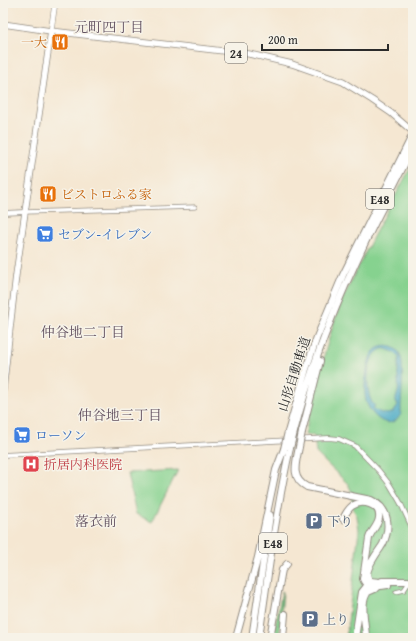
<svg xmlns="http://www.w3.org/2000/svg" width="416" height="641" font-family="'Gentium Book Plus','Noto Serif JP',serif">
	<rect width="100%" height="100%" fill="#f7f3e8"/>
	<filter id="ink" filterUnits="userSpaceOnUse"><feTurbulence type="fractalNoise" baseFrequency=".025" numOctaves="2"/><feDisplacementMap in="SourceGraphic" scale="8" xChannelSelector="R" yChannelSelector="G"/><feConvolveMatrix kernelMatrix="1 2 1 2 8 2 1 2 1" color-interpolation-filters="sRGB"/></filter>
	<filter id="wash" filterUnits="userSpaceOnUse"><feTurbulence type="fractalNoise" baseFrequency=".012" numOctaves="4" result="noise"/><feDisplacementMap in="SourceGraphic" scale="16" xChannelSelector="R" yChannelSelector="G"/><feGaussianBlur stdDeviation="0.9" result="paint"/><feColorMatrix in="noise" values="0 0 0 0 0 0 0 0 0 0 0 0 0 0 0 0 0 1.4 0 .05"/><feComposite in="paint" operator="in"/></filter>
	<g filter="url(#wash)">
		<rect width="100%" height="100%" fill="#f5e7d2"/>
		<path fill="#86d28f" stroke="#587e5d" d="M413,163V638H346L359,530L357,516L353,509L351,490L348,484L316,453L314,435H305L314,390L333,325L343,298L374,235Z
			M178,470L152,522L136,514L127,473Z
			M282,591L283,592L279,638H273Z"/>
		<path fill="#44a8c4" stroke="#386a78" fill-rule="evenodd" d="M385,346C397,347 400,351 402,362C403,376 402,391 401,405C401,407 401,412 401,414C400,416 397,420 395,421C383,428 369,412 366,401C363,389 366,376 368,365C370,355 374,347 385,346ZM382,349C386,348 387,350 391,351C402,356 398,358 398,369C397,376 399,384 398,391C397,396 395,398 396,403H398C395,418 382,415 373,408L375,406C373,404 371,401 370,398C366,384 366,355 382,349Z"/>
	</g>
	<g filter="url(#ink)">
		<g fill="none" stroke-linecap="round" stroke-linejoin="round">
			<g stroke="#90897e" stroke-width="5">
				<path id="minor" d="M25,212L195,207
					M396,592L404,590L408,584V581L413,580"/>
			</g>
			<g stroke="#90897e" stroke-width="5.5">
				<path id="tertiary" d="M3,213L25,212
					M3,455L329,438L339,439L355,446L379,471L390,485L400,502L413,530"/>
			</g>
			<g stroke="#90897e" stroke-width="6">
				<path id="secondary" d="M51,31L55,3"/>
			</g>
			<g stroke="#90897e" stroke-width="7">
				<path id="primary" d="M3,24L51,31L249,54L292,64L343,82L372,100L391,113L413,132
					M3,390L16,275L51,31"/>
			</g>
			<g stroke="#90897e" stroke-width="8">
				<path id="motorway" d="M288,432L306,369L317,337L343,275L413,134
					M294,432C309,374 330,318 355,264C373,224 394,186 413,147
					M302,432L320,361
					M299,447C296,463 290,478 307,487L371,500C389,508 391,527 383,544C380,550 360,573 370,580C372,582 376,581 379,582
					M343,519C345,515 347,510 352,506C362,499 381,504 379,518C378,526 371,531 369,538L363,579C367,590 378,586 388,585
					M382,581H408
					M236,638L258,557L276,470L284,449
					M252,638L270,515
					M259,638C268,574 276,511 290,448
					M270,638L281,575L282,570L287,564
					M283,638L285,614
					M355,638L362,592L366,587L371,584
					M366,638C366,624 359,603 368,592L377,588"/>
			</g>
			<use href="#minor" stroke="#fff" stroke-width="3.5"/>
			<use href="#tertiary" stroke="#fff" stroke-width="4"/>
			<use href="#secondary" stroke="#fff" stroke-width="5"/>
			<use href="#primary" stroke="#fff" stroke-width="5.5"/>
			<use href="#motorway" stroke="#fff" stroke-width="6"/>
			<g stroke="#90897e" stroke-width="8" stroke-linecap="butt">
				<path id="motorway-bridge" d="M299,447L302,432
					M290,448L294,432
					M284,449L288,432"/>
			</g>
			<use href="#motorway-bridge" stroke="#fff" stroke-width="6"/>
		</g>
	</g>
	<defs>
		<g id="restaurant-square" transform="scale(0.9)"><rect x="-9" y="-9" width="18" height="18" rx="4" fill="#e8710a" stroke="#f7f3e8"/><path d="M-5-6h1v4h1v-4h1v4h1v-4h1v5L-1.5 .5V6h-2V.5L-5-1ZM5-6V6H3V1.5H1.5Q1.5-4 5-6Z" fill="#fff"/></g>
		<g id="supermarket-square" transform="scale(0.9)"><rect x="-9" y="-9" width="18" height="18" rx="4" fill="#3f7fe0" stroke="#f7f3e8"/><path d="M-6-5.5h2.5l.6 2H6L4.5 2H-2.5L-4.4-4H-6ZM-1.5 3.2a1.3 1.3 0 1 0 .1 0ZM3 3.2a1.3 1.3 0 1 0 .1 0Z" fill="#fff"/></g>
		<g id="hospital-square" transform="scale(0.9)"><rect x="-9" y="-9" width="18" height="18" rx="4" fill="#e0444e" stroke="#f7f3e8"/><path d="M-5-5h3v3.5h4V-5h3V5h-3V1.5h-4V5h-3Z" fill="#fff"/></g>
		<g id="parking-square" transform="scale(0.9)"><rect x="-9" y="-9" width="18" height="18" rx="4" fill="#5c6f8a" stroke="#f7f3e8"/><path d="M-3.5-5.5H1a3.5 3.5 0 0 1 0 7H-1V5.5H-3.5ZM-1-3.4V-.6H.8a1.4 1.4 0 0 0 0-2.8Z" fill="#fff"/></g>
	</defs>
	<g fill-rule="evenodd">
		<use href="#restaurant-square" x="60" y="42"/>
		<use href="#restaurant-square" x="48" y="194"/>
		<use href="#supermarket-square" x="45" y="234"/>
		<use href="#supermarket-square" x="22" y="435"/>
		<use href="#hospital-square" x="31" y="464"/>
		<use href="#parking-square" x="314" y="521"/>
		<use href="#parking-square" x="310" y="619"/>
	</g>
	<g text-anchor="middle" dominant-baseline="central" stroke-width="3" stroke-linejoin="round" paint-order="stroke">
		<g fill="#f7f3e8" stroke="#686764" stroke-width="1">
			<rect x="225" y="43" width="22" height="20" rx="3"/>
			<rect x="366" y="189" width="28" height="20" rx="3"/>
			<rect x="259" y="533" width="28" height="20" rx="3"/>
		</g>
		<g font-size="12" font-weight="bold" fill="#2b2b2b">
			<text x="236" y="53">24</text>
			<text x="380" y="199">E48</text>
			<text x="273" y="543">E48</text>
		</g>
		<g font-size="13" fill="#c56008" stroke="#f7f3e8" text-anchor="end">
			<text x="47" y="42">一大</text>
			<text x="61" y="194" text-anchor="start">ビストロふる家</text>
		</g>
		<g font-size="13" fill="#366cbe" stroke="#f7f3e8" text-anchor="start">
			<text x="58" y="234">セブン-イレブン</text>
			<text x="35" y="435">ローソン</text>
		</g>
		<g font-size="13" fill="#2b2b2b" stroke="#f7f3e8">
			<text transform="translate(294 374) rotate(-72)">山形自動車道</text>
		</g>
		<g font-size="13" fill="#be3a42" stroke="#f7f3e8" text-anchor="start">
			<text x="44" y="464">折居内科医院</text>
		</g>
		<g font-size="13" fill="#4e5e75" stroke="#f7f3e8" text-anchor="start">
			<text x="327" y="521">下り</text>
			<text x="323" y="619">上り</text>
		</g>
		<g font-size="14" fill="#635261" stroke="#f7f3e8">
			<text x="109" y="27">元町四丁目</text>
			<text x="83" y="332">仲谷地二丁目</text>
			<text x="120" y="415">仲谷地三丁目</text>
			<text x="96" y="521">落衣前</text>
		</g>
	</g>
	<rect width="416" height="641" fill="none" stroke="#f7f3e8" stroke-width="16"/>
	<path d="M262 44v6h126v-6" fill="none" stroke="#2b2b2b" stroke-width="2"/>
	<text x="268" y="44" font-size="12" fill="#2b2b2b" stroke="#f7f3e8" stroke-width="3" paint-order="stroke">200 m</text>
</svg>
